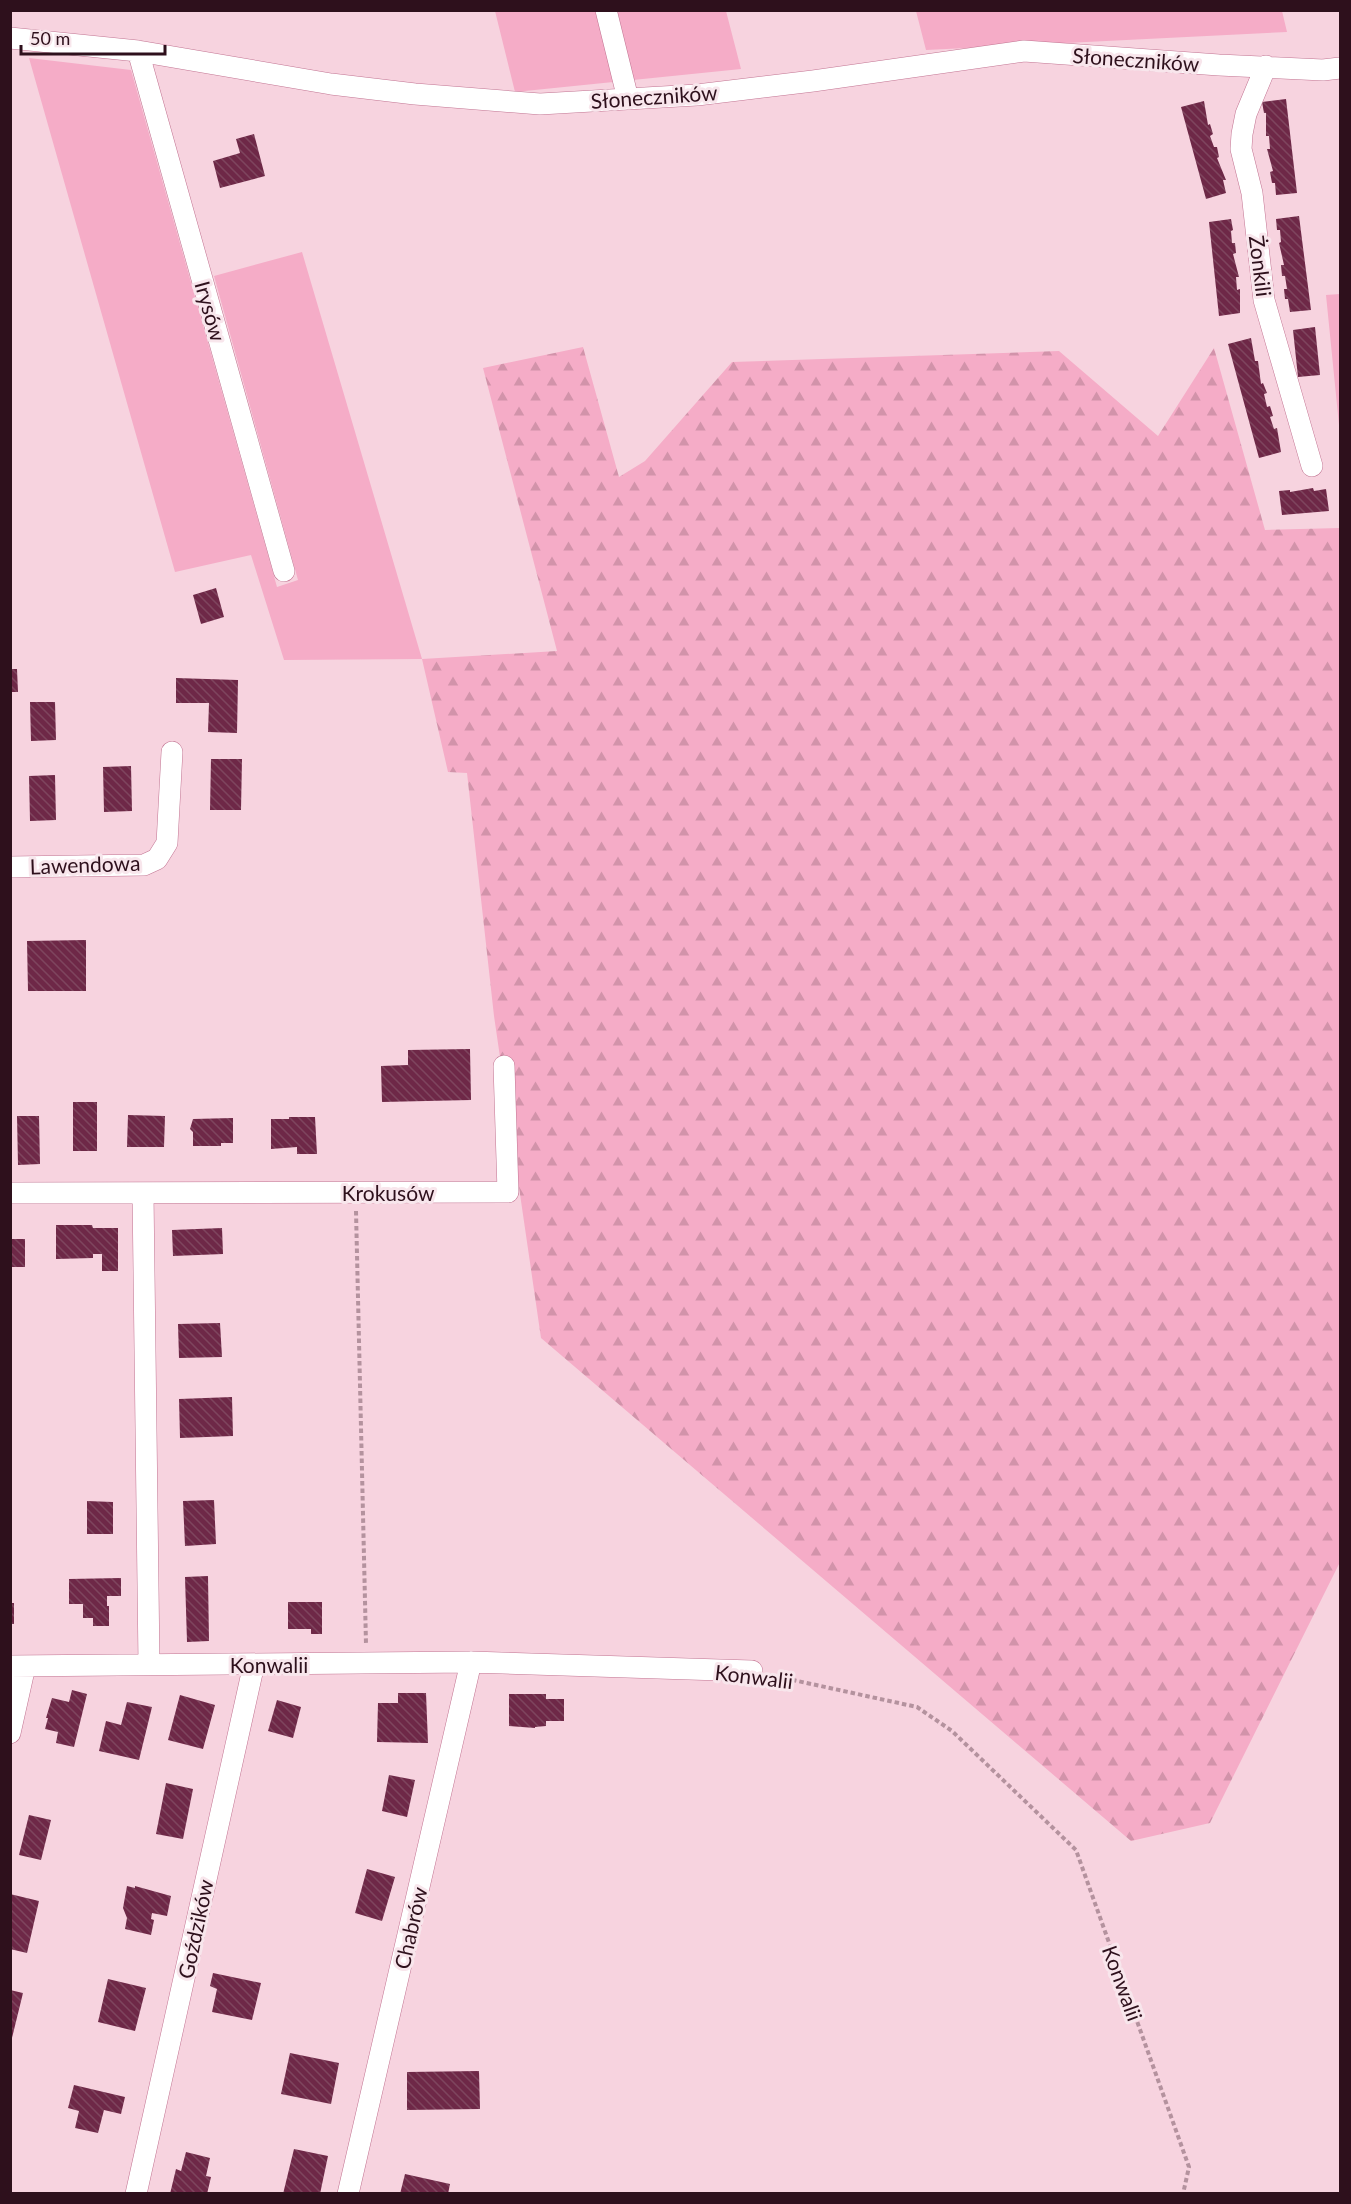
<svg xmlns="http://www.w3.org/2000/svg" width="1351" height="2204" font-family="Lato,sans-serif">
	<defs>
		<pattern id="forest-firs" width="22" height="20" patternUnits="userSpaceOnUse" patternTransform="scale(1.5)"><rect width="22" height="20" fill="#f5acc7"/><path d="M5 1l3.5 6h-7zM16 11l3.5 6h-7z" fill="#d293aa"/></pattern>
		<pattern id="building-back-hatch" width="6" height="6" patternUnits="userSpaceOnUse" patternTransform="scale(1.5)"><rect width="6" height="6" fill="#6e2847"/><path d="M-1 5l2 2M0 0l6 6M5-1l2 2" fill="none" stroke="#7e455e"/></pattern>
	</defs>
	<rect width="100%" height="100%" fill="#f7d3df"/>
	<path fill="#f5acc7" d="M495,11H726L741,69L515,92Z
		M916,11H1282L1287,32L926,50Z
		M29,58L131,70L277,587L298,580L214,276L302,252L422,659L284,660L251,555L175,572Z
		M1340,294V435L1326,295Z"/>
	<path fill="url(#forest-firs)" d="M583,347L619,477L645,461L732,362L1059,351L1158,436L1214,348L1265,530L1340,528V1562L1210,1823L1131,1841L541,1338L494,1016L467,773L448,772L422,659L557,651L483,368Z"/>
	<path fill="url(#building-back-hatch)" d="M1286,99L1297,193L1276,195L1275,183H1272L1270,172L1273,171L1267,149H1270L1269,136H1266V113H1264L1262,102Z
		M1204,101L1208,125L1210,124L1213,134L1210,136L1214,147H1217L1219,157L1217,158L1226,180H1223L1226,193L1206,199L1181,107Z
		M254,134L265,176L220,188L213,161L240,153L236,139Z
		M1299,216L1311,310L1290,312L1288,299H1285L1284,289H1287L1285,276H1282L1281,265H1284L1279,243L1281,242L1280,230H1277L1276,219Z
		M1231,219L1233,230L1231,231L1232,243H1235L1236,253L1233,254L1239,277H1236L1237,290L1240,289V313L1219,316L1209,222Z
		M1315,327L1320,375L1298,377L1293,330Z
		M1251,338L1255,361H1258L1261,384L1263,383L1267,393L1264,394L1267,407L1270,406L1273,416L1270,417L1274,429L1277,428L1281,452L1259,458L1228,344Z
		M1313,488L1314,491L1326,489L1329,511L1282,515L1279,491L1290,490V492Z
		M216,588L224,617L201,624L193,595Z
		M10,669H17L18,692H10Z
		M176,678L238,680L237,733L208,732L209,703H176Z
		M30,702H55L56,740L31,741Z
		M211,759H242L241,810H210Z
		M131,766L132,811L104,812L103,767Z
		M55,775L56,820L30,821L29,776Z
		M86,940V991H28L27,941Z
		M470,1049L471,1100L382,1102L381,1066L408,1065V1050Z
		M73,1102H97V1151H73Z
		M128,1115L165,1116L164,1147H127Z
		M17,1116H39L40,1164L18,1165Z
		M289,1117H315L317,1154H297V1147L271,1149V1119H289Z
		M233,1118V1143H221V1146H193V1132L190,1129L193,1119Z
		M56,1225H92L93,1228H118V1271H102V1254H93V1258L56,1259Z
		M222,1228L223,1254L173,1256L172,1230Z
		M10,1239H25V1267H10Z
		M220,1323L222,1357L179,1358L178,1324Z
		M232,1397L233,1436L180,1438L179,1399Z
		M214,1500L216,1544L185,1546L183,1501Z
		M87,1501L113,1502V1534H87Z
		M208,1576L209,1641L187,1642L185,1577Z
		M121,1578V1596H107V1606H109V1626H93V1618H83V1604H69V1579Z
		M288,1602H322V1634H311V1629H288Z
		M10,1603H14V1624H10Z
		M72,1690L87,1694L74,1747L56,1743L58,1732L45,1729L48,1718H46L52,1698L69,1702Z
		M398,1693H426L428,1743L377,1742L378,1703H398Z
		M509,1694H546V1699H564V1721H546V1726L535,1727V1728L509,1726Z
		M180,1695L215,1705L203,1749L168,1740Z
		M277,1700L301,1707L293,1738L268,1731Z
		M127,1702L152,1707L139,1760L99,1751L106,1721L121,1725Z
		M389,1775L415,1780L407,1817L382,1811Z
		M166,1783L193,1789L183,1839L156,1834Z
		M29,1815L51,1820L41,1860L19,1855Z
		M367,1869L395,1877L382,1921L355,1913Z
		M127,1886L135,1888V1886L171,1896L167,1916L152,1913L151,1919L154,1920L151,1935L125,1929L127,1918L123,1908Z
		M10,1894L39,1901L27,1953L10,1949Z
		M213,1973L261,1983L252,2020L212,2012L217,1989L210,1986Z
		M108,1979L146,1988L135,2031L98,2022Z
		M10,1990L23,1993L11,2042H10Z
		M290,2053L339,2063L331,2104L281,2094Z
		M479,2071L480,2109L407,2110V2072Z
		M74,2085L125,2097L121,2114L104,2110L98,2133L75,2128L79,2111L68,2108Z
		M294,2149L328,2156L320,2194H283Z
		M186,2152L210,2158L206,2176L211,2177L207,2194H170L176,2169L181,2171Z
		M405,2174L450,2184L448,2194H400Z"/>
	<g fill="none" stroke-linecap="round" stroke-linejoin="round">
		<g stroke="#c27492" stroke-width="22">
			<path id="minor" d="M606,10L628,99
				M10,38L138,51L331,84L415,94L540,104L697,95L813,81L1024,51L1219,65L1323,70L1340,68
				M138,51L284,571
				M1266,66L1246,114L1242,134L1241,149L1252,193L1264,300L1312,466
				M10,867L144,865L157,859L167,843L172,752
				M10,1193L508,1192L504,1066
				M143,1193L149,1664
				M10,1666L471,1662L752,1671
				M10,1733L25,1666
				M136,2194L254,1664
				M348,2194L471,1662"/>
		</g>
		<path stroke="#b4929e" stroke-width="4" stroke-dasharray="4.5 3" stroke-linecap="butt" d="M356,1211L366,1644
			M770,1675L917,1707L952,1731L1076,1850L1189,2167L1183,2194"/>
		<use href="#minor" stroke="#fff" stroke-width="21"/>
	</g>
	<g text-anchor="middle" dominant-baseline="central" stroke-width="6" stroke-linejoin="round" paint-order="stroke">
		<g font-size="21" fill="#2e101c" stroke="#f8e6ec">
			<text transform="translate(1136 59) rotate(4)">Słoneczników</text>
			<text transform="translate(654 96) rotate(-4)">Słoneczników</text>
			<text transform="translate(1261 266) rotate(83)">Żonkili</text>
			<text transform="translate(211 311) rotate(74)">Irysów</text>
			<text transform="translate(85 864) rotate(-2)">Lawendowa</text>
			<text x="388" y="1192">Krokusów</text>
			<text x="269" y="1664">Konwalii</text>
			<text transform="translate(754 1676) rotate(7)">Konwalii</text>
			<text transform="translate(410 1928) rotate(-77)">Chabrów</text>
			<text transform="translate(195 1929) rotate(-78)">Goździków</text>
			<text transform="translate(1123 1983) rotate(70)">Konwalii</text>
		</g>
	</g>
	<rect width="1351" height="2204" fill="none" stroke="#2e101c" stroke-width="24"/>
	<path d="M21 45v9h144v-9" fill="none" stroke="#2e101c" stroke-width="3"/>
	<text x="30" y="45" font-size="18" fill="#2e101c" stroke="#f8e6ec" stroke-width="4.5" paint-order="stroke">50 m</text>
</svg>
